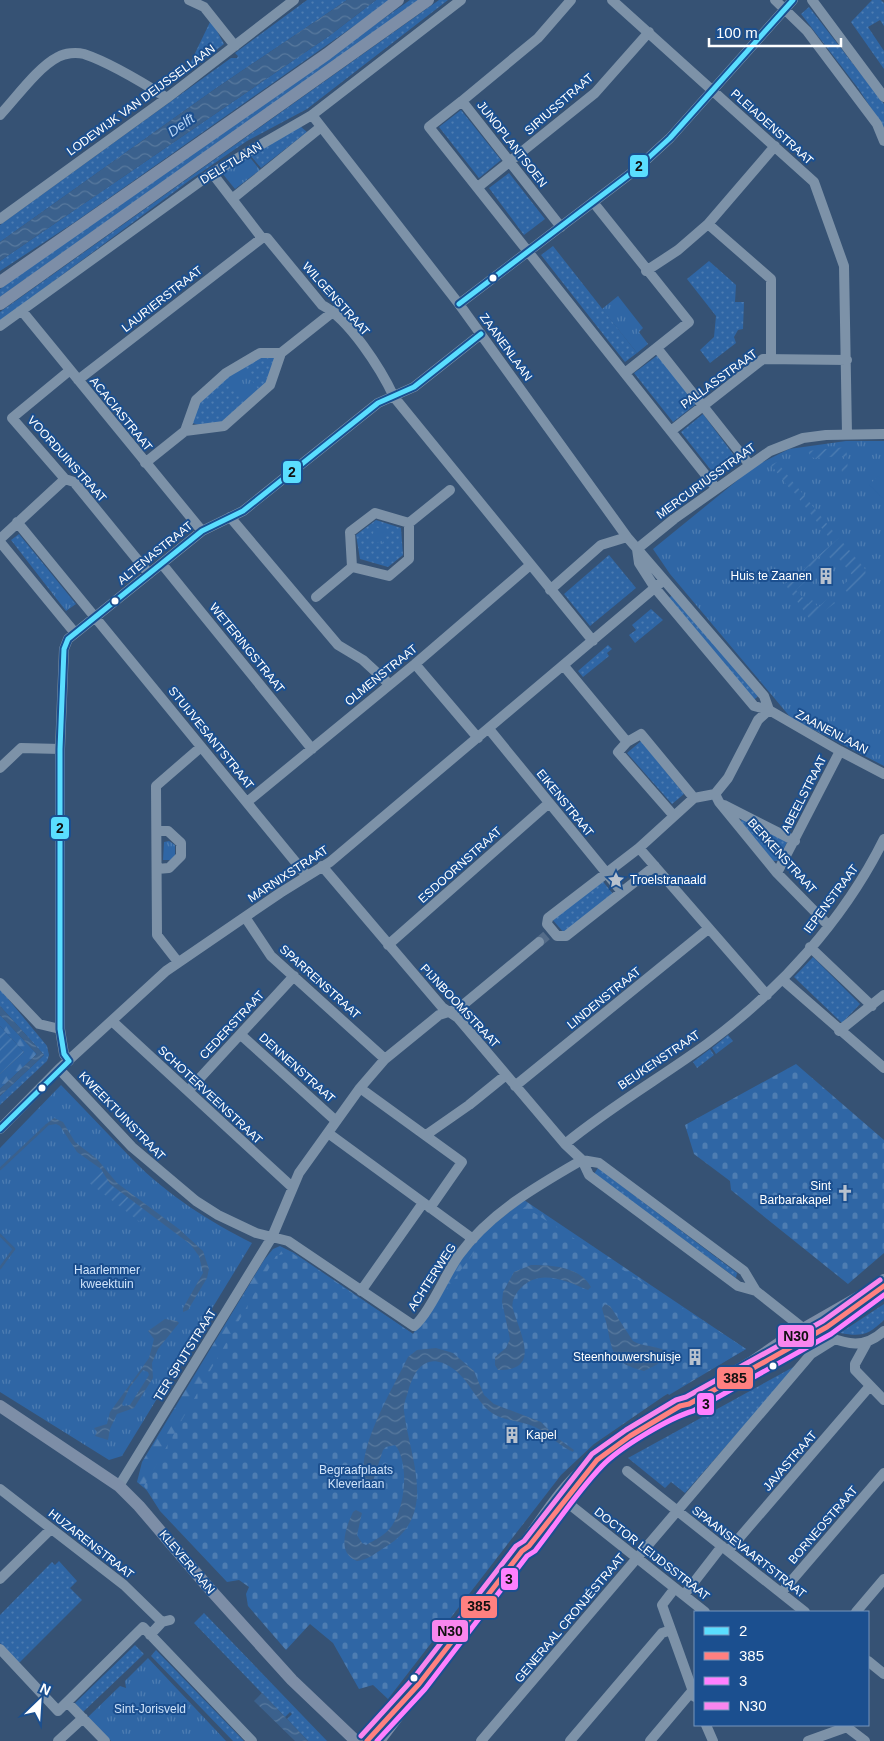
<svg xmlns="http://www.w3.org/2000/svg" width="884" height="1741" font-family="Helvetica,sans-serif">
	<defs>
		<pattern id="grass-dots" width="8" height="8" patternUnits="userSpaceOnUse" patternTransform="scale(1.25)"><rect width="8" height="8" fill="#2f66a5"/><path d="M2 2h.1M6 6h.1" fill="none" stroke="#4e7db2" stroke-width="1.8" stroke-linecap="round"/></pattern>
		<pattern id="forest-firs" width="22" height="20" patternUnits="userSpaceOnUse" patternTransform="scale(1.25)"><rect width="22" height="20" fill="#2f66a5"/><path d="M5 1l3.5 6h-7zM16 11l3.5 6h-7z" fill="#4e7db2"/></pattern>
		<pattern id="cemetery-stones" width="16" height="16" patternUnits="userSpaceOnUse" patternTransform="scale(1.25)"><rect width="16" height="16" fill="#2f66a5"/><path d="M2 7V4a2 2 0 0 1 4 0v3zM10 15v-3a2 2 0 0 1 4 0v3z" fill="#4e7db2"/></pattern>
		<pattern id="park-tufts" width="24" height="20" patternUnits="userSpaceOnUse" patternTransform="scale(1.25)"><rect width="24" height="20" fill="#2f66a5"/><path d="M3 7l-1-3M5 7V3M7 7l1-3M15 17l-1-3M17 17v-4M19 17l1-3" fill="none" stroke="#4e7db2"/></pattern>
		<pattern id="garden-furrows" width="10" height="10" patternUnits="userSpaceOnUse" patternTransform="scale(1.25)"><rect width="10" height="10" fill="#2f66a5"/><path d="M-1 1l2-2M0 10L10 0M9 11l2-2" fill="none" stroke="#4e7db2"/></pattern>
		<pattern id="water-waves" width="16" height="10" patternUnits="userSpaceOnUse" patternTransform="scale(1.25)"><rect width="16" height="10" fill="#3b618d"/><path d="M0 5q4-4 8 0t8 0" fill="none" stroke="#58799e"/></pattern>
	</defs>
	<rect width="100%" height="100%" fill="#365274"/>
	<path fill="url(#grass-dots)" d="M307,0H347L215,89L0,242V225L231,58H237L238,56L235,53Z
		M376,0H391L75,222L0,271V261L329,36Z
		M410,0H419L0,297V289L16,277Z
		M439,0H448L307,109L247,141L190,180L0,321V312Z
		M872,0H881L884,3V26L880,20L868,27L884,51V69L851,22Z
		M809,7L884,104V128L858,88L801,14Z
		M211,20L224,44L185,74Z
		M461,110L501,160L479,178L439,127Z
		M300,126L307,132L261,168L250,155Z
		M509,173L545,219L524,235L489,188Z
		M553,246L637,353L625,362L541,255Z
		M709,261L736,285L735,302H744L743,329L738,330L734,337L736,343L710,363L700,350L714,337L716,316L687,279Z
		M281,353L268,384L223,423L203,426L192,423L200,399L240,365L260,355Z
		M658,355L696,404L673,422L634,373Z
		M703,414L736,458L714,474L681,432Z
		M376,520L401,528L403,555L388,567L360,559L356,535Z
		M19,534L76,604L66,611L11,540Z
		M609,555L636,588L590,626L564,594Z
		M672,595L758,696L754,700L669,598Z
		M651,609L663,620L635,643L629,635L636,630L632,625Z
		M608,645L612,649L607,653L609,656L583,677L578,671Z
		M641,741L684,794L672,804L627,753Z
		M743,818L788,840L778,861H773L740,822Z
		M601,879L613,894L565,934L551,918Z
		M813,957L860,1004L842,1023L794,977Z
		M0,989L47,1046L49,1055L47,1061L0,1105V1096L44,1055L0,1006Z
		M728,1035L733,1041L716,1054L712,1048Z
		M710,1049L714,1055L697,1068L693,1062Z
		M598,1168L737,1273L736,1278L594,1174Z
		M884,1304V1320C868,1335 862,1337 840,1333Z
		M797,1365L685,1493L671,1482L665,1488L628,1458Z
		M59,1561L77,1581L70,1588L82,1600L20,1662H18L0,1643V1615L52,1562L55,1565Z
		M204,1613L327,1741H308L287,1719L292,1714L290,1712L285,1717L194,1623Z
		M135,1645L144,1654L83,1712L75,1703Z
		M156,1650L244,1741H233L151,1656Z"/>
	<path fill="url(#forest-firs)" d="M0,1015L37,1054L0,1089V1074L24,1052L0,1026Z
		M524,1200L746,1349L669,1395L661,1385L458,1313L156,1498L137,1482L142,1462L264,1260L273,1249L280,1246L294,1253L413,1334L461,1256L483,1233Z"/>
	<path fill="url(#cemetery-stones)" d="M796,1064L884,1140V1253L848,1284L731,1190L730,1181L694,1154L685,1125Z
		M525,1207L746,1349L664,1396L594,1444L561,1475L388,1699L373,1685L359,1689L333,1643L310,1624L286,1650L248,1606L246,1594L249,1587L239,1580L227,1582L160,1511L144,1486L276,1256L290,1252L413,1334L484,1239Z"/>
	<path fill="url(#park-tufts)" d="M248,155L260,170L235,189L222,173Z
		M618,296L643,328L639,332L648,344L637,353L602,309Z
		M243,368L258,389L244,402L227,380Z
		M846,441H884V766L791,718L670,574L653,549L755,466L789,449Z
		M375,527L387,531L382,544L371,540Z
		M61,587L74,604L67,610L53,594Z
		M169,841L175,845V856L171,860H163L164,842Z
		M61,1085C85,1110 109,1135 133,1160C166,1194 210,1222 252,1243L122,1456L109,1460L0,1392V1148Z
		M148,1658L226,1741H111L88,1717L120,1686L126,1688L125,1681Z"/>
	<path fill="url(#garden-furrows)" d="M846,447L848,472H842L841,466L845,464L844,456L816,458V459L810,456L808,451Z
		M777,462L796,486L791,490L771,465Z
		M798,488L836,535L831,540L793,491Z
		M839,538L865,569L866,576L847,592L842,586L853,576L836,555L831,559L825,552L816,560L820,564L813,570L809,566L801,573L807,580L796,590L808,604L812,600L818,607L830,597L835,603L811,621L785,584Z
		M0,1026L24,1052L0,1074Z
		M101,1169L118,1190L148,1211L140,1222L88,1182Z"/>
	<path fill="#2f66a5" d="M878,476L884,482V499L869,485Z"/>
	<path fill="url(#water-waves)" fill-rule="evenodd" d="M347,0H376L329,36L0,261V242L215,89Z
		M0,1006L44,1055L0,1096V1089L37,1054L0,1015Z
		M54,1118L63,1122L75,1142L97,1159L117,1183L179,1229L203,1251L209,1269L207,1278L188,1310L183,1312V1308L203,1273L199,1256L190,1244L110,1184L101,1169L77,1152L60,1126L56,1124L45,1126V1125Z
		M531,1265C553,1265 580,1267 591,1287L588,1290C565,1280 537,1267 518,1291C514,1297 511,1303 513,1309C519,1332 543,1371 498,1370L495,1365V1357L506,1348L510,1339L502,1302L503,1292L514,1272Z
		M605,1304L610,1306L633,1341C643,1347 655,1345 665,1351L658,1364L644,1371C613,1363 613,1355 607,1326C606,1320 603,1314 602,1308Z
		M165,1319L177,1321L179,1323L158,1349L152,1363L153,1378L134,1408L117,1414L110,1429L108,1440L95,1436L97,1432L94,1428L107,1424L110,1412L149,1358L154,1339L148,1331ZM143,1370L148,1372L149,1375L130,1405L123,1406L122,1404L130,1387Z
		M436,1348L453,1353L474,1371L484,1395L494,1404L541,1422L556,1437L574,1450L573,1452C559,1446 549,1434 535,1427C522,1421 503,1421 492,1413C476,1402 470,1380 452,1368C427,1351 414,1369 408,1392C406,1398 403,1405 404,1411C409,1457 439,1513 387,1546C377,1552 368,1560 357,1561C336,1553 346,1527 353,1512L356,1510L362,1513L357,1535L362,1543L366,1545C375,1540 385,1535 391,1527C405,1509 410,1463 395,1445L386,1447L383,1450L373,1481L366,1483L364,1481C357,1447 393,1388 408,1357L417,1350Z
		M262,1693L308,1741H295L254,1701Z"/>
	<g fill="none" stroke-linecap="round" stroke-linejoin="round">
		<path stroke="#3b618d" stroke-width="2.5" d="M0,1169L47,1125
			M0,1235L14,1249L0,1268"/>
		<path stroke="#546c89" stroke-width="10" stroke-dasharray="10 5" stroke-linecap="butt" d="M539,942L547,935"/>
		<path stroke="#7d92a8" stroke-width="10" d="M189,0L204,7L235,46
			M612,0L814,182L844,266L847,434
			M775,0L807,31L877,124L884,141
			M812,0L884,97
			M462,101L538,38L571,0
			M0,115C16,98 38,67 58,57C65,53 76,52 84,54C108,62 145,84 167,98
			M312,115L459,304L627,537L764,696L769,710
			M212,173L262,238H267L322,305C349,319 381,369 394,397L593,641
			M478,187L595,93L649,32
			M232,199L321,127
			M593,202L689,322L625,373
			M0,219L167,98L294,0
			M708,224L771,279V359
			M561,227L462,101L429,127L716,488
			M646,271L678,250L708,224L775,146
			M459,304L634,171L670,138L793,0
			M22,311L202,531
			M0,326L212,173L312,115L461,0
			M657,348L749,464
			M69,371L12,418L65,479L74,482L149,574
			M78,380L262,238
			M185,431L196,400L226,373L260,353H281
			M671,431L763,359L847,360
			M145,463L185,431L224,426L270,385L281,353L334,311
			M230,517L338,645L363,660L388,683
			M17,522L307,876
			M409,523L450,490
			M0,539L65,479
			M0,542L75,633
			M637,549L639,563L655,588L754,706L769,710L840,751L884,774
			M637,549L674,519L770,451L803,438L826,435L884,434
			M162,564L312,749
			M352,567L350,532L375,513L409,523
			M352,567L389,576L409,559V523
			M550,590L601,545L627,537
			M316,597L352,567
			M415,664L478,738
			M564,666L627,742
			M489,729L622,892
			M0,768L21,748L60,749
			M715,794L719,802L777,873L828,925
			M247,802L415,664L529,566
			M724,805L795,841
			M674,816L618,752L627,742L641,734L694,798
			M157,831H168L181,843V856L169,868L157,869
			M639,848L767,995
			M322,866L442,1007L458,1018L565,1144L582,1160L589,1175L738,1286L756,1291L804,1329
			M655,866L566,936H557L547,924L548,918L639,848L694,798L715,794L728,778L758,720L769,710
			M777,873L840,751
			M245,917L271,956L385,1059
			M388,945L549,803
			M810,947L872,1006
			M178,962L157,935L156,786L201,747
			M783,980L884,1068
			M0,983L39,1024L60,1029
			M112,1021L292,1187
			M839,1031L884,995
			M241,1035L336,1121
			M69,1061L64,1054L60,1029V749L64,649L68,639L202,531L243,511L378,403L414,387L481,334
			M59,1069L132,1147L196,1201L218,1215L256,1233L288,1241L414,1326C429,1314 446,1273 459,1255C491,1212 537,1186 582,1160
			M515,1086L708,929
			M360,1088L462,1162L430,1208
			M188,1091L294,976
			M0,1129L59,1069L166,971L280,893L330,862L664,580
			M328,1133L473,1239
			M426,1135L469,1105L506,1075
			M565,1144C610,1107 660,1078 707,1044C779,991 844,920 884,839
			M582,1160L599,1163L744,1271L756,1291
			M361,1291L423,1203
			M811,1331C840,1340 859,1354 884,1331
			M866,1344L855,1364V1370L884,1400
			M627,1471L805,1612
			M119,1486L272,1237L299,1173L360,1088L385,1059L439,1015L458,1009L539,942
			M0,1489L124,1585L162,1622
			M559,1496L705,1612
			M728,1551L870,1386
			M0,1579L51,1529
			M675,1588L662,1605L695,1697
			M781,1593L884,1473
			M684,1595L722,1546
			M856,1612L884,1579
			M150,1635L162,1622L170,1620
			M0,1649L58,1711L67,1702
			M868,1661L884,1674
			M706,1725L713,1741
			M844,1725L865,1741
			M58,1741L83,1718
			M105,1741L67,1702L143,1627L252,1741
			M481,1741L811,1354L835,1339
			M570,1741L662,1633L671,1630
			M650,1741L693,1690
			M808,1741L847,1727"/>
		<path stroke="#7d8ea7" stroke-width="12" d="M0,282L327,54L398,0
			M0,304L428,0
			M790,1346L842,1317
			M0,1406L119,1486L139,1506L208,1587L292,1680L356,1741
			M367,1741L383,1725
			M379,1741L522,1551L525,1543C544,1517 563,1485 589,1465C617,1442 650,1425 680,1406L686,1400L752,1362L784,1340L866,1293L884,1280"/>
		<g stroke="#1b4f8f" stroke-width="9">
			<path id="bus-1" d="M459,304L634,171L670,138L793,0
				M69,1061L64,1054L60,1029V749L64,649L68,639L202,531L243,511L378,403L414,387L481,334
				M0,1129L69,1061"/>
		</g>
		<g stroke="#1b4f8f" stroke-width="9">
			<path id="bus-2" d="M367,1741L419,1684L522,1551L529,1546L597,1460L630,1436L680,1406L689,1404L827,1327L884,1286"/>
		</g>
		<g stroke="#1b4f8f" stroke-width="9">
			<path id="bus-3" d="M377,1741L425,1689L527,1556L535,1551C557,1523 577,1492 602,1466C619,1448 669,1418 693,1411L831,1334L884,1295"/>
		</g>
		<g stroke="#1b4f8f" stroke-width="9">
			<path id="bus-4" d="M361,1736L413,1679L516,1546L524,1541L592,1454L626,1430L676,1400L686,1397L823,1321L880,1280"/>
		</g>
		<use href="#bus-1" stroke="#5adeff" stroke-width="5"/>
		<use href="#bus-2" stroke="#ff8080" stroke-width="5"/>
		<use href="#bus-3" stroke="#ff80ff" stroke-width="5"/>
		<use href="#bus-4" stroke="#f986ee" stroke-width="5"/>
	</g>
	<defs>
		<g id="building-bare" transform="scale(1.35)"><path d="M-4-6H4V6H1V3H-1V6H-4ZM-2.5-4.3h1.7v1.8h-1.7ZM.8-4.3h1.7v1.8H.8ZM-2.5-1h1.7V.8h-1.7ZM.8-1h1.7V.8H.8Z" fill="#b9c2ce" stroke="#1b4f8f" stroke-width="2.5" paint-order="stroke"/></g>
		<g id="sight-bare" transform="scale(1.35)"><path d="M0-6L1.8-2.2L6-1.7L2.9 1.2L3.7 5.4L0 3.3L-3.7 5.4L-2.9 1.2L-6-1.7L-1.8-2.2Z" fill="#b9c2ce" stroke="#1b4f8f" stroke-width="2.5" paint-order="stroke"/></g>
		<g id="church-bare" transform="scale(1.35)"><path d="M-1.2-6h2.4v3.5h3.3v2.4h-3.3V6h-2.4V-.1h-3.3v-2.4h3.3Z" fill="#b9c2ce" stroke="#1b4f8f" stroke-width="2.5" paint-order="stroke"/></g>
	</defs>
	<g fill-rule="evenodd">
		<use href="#building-bare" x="826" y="576"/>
		<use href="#sight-bare" x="616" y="880"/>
		<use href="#church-bare" x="845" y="1193"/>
		<use href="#building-bare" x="695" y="1357"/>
		<use href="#building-bare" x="512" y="1435"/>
	</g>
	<g fill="#fff" stroke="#1b4f8f" stroke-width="2">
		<circle cx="493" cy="278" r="4.5"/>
		<circle cx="115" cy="601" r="4.5"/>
		<circle cx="42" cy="1088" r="4.5"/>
		<circle cx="773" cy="1366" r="4.5"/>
		<circle cx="414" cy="1678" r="4.5"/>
	</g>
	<g text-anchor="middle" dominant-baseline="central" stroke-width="4" stroke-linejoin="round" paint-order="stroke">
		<g font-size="12" fill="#fff" stroke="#1b4f8f">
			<text transform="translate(141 100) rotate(-36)">LODEWIJK VAN DEIJSSELLAAN</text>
			<text transform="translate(559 104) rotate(-41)">SIRIUSSTRAAT</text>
			<text transform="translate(772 127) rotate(42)">PLEIADENSTRAAT</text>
			<text transform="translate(512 144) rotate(52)">JUNOPLANTSOEN</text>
			<text transform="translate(231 163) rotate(-31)">DELFTLAAN</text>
			<text transform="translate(162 299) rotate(-38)">LAURIERSTRAAT</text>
			<text transform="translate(336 299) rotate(48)">WILGENSTRAAT</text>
			<text transform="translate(506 347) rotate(54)">ZAANENLAAN</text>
			<text transform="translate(719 379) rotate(-36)">PALLASSTRAAT</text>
			<text transform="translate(121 414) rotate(51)">ACACIASTRAAT</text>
			<text transform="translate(67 459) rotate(48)">VOORDUINSTRAAT</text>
			<text transform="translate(706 481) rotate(-36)">MERCURIUSSTRAAT</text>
			<text transform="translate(155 553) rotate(-39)">ALTENASTRAAT</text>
			<text transform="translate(247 648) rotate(51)">WETERINGSTRAAT</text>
			<text transform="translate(381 675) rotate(-39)">OLMENSTRAAT</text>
			<text transform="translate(832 732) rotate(28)">ZAANENLAAN</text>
			<text transform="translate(211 738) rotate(51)">STUIJVESANTSTRAAT</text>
			<text transform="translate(804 794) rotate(-63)">ABEELSTRAAT</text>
			<text transform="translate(565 803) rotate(51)">EIKENSTRAAT</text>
			<text transform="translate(782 856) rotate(48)">BERKENSTRAAT</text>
			<text transform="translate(460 865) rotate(-42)">ESDOORNSTRAAT</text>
			<text transform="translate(288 874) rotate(-33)">MARNIXSTRAAT</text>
			<text transform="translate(831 899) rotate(-53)">IEPENSTRAAT</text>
			<text transform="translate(320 982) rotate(42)">SPARRENSTRAAT</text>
			<text transform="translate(604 998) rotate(-39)">LINDENSTRAAT</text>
			<text transform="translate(460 1006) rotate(47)">PIJNBOOMSTRAAT</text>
			<text transform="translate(232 1025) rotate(-47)">CEDERSTRAAT</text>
			<text transform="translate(659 1060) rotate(-34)">BEUKENSTRAAT</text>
			<text transform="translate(297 1068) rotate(42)">DENNENSTRAAT</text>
			<text transform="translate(210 1095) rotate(43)">SCHOTERVEENSTRAAT</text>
			<text transform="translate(122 1116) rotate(46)">KWEEKTUINSTRAAT</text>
			<text transform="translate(432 1277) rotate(-57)">ACHTERWEG</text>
			<text transform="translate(185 1355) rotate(-58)">TER SPIJTSTRAAT</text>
			<text transform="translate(790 1461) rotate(-49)">JAVASTRAAT</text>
			<text transform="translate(823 1525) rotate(-49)">BORNEOSTRAAT</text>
			<text transform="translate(91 1544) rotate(38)">HUZARENSTRAAT</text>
			<text transform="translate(749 1552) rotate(38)">SPAANSEVAARTSTRAAT</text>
			<text transform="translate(652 1554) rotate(38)">DOCTOR LEIJDSSTRAAT</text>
			<text transform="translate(187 1562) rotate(50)">KLEVERLAAN</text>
			<text transform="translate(570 1618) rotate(-50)">GENERAAL CRONJÉSTRAAT</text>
		</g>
		<g font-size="12" fill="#fff" stroke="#1b4f8f" text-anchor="end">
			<text x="812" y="576">Huis te Zaanen</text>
			<text x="630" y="880" text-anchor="start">Troelstranaald</text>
			<text x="831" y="1186">Sint<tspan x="831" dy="14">Barbarakapel</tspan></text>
			<text x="681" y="1357">Steenhouwershuisje</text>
			<text x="526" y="1435" text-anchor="start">Kapel</text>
		</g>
		<g font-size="12" fill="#cfe3fa" stroke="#1b4f8f">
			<text x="107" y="1270">Haarlemmer<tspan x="107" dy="14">kweektuin</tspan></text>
			<text x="356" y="1470">Begraafplaats<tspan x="356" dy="14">Kleverlaan</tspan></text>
			<text x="150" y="1709">Sint-Jorisveld</text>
		</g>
		<g font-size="14" font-style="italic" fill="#b5d3f5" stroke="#1b4f8f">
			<text transform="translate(181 125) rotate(-35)">Delft</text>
		</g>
	</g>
	<g stroke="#1b4f8f" stroke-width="2">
		<rect x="629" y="154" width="20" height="24" rx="5" fill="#5adeff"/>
		<rect x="282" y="460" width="20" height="24" rx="5" fill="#5adeff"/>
		<rect x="50" y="816" width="20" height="24" rx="5" fill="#5adeff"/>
		<rect x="777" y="1324" width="38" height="24" rx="5" fill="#f986ee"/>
		<rect x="716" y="1366" width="38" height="24" rx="5" fill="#ff8080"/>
		<rect x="696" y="1392" width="19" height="24" rx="5" fill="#ff80ff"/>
		<rect x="500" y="1567" width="19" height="24" rx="5" fill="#ff80ff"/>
		<rect x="460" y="1595" width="38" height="24" rx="5" fill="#ff8080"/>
		<rect x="431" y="1619" width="38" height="24" rx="5" fill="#f986ee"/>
	</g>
	<g font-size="14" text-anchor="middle" font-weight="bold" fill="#111">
		<text x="639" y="171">2</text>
		<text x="292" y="477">2</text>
		<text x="60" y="833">2</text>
		<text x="796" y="1341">N30</text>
		<text x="735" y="1383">385</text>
		<text x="706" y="1409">3</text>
		<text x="509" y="1584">3</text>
		<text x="479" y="1611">385</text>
		<text x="450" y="1636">N30</text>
	</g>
	<rect x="694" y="1611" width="175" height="115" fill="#1b4f8f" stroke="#7695bc"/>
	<rect x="704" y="1627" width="25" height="8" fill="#5adeff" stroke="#7695bc"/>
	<text x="739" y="1636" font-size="15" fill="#ffffff">2</text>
	<rect x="704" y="1652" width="25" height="8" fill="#ff8080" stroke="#7695bc"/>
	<text x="739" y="1661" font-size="15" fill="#ffffff">385</text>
	<rect x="704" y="1677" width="25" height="8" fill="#ff80ff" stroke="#7695bc"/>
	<text x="739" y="1686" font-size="15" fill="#ffffff">3</text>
	<rect x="704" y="1702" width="25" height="8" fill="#f986ee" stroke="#7695bc"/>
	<text x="739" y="1711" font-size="15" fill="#ffffff">N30</text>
	<g transform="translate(40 1701) rotate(25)" stroke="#1b4f8f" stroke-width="4" paint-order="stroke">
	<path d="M0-4L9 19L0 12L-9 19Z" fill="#ffffff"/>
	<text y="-8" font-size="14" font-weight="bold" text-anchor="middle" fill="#ffffff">N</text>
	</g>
	<path d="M709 38v8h132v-8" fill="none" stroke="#ffffff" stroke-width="2.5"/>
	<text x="716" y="38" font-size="15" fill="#ffffff" stroke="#1b4f8f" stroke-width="4" paint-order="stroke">100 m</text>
</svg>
